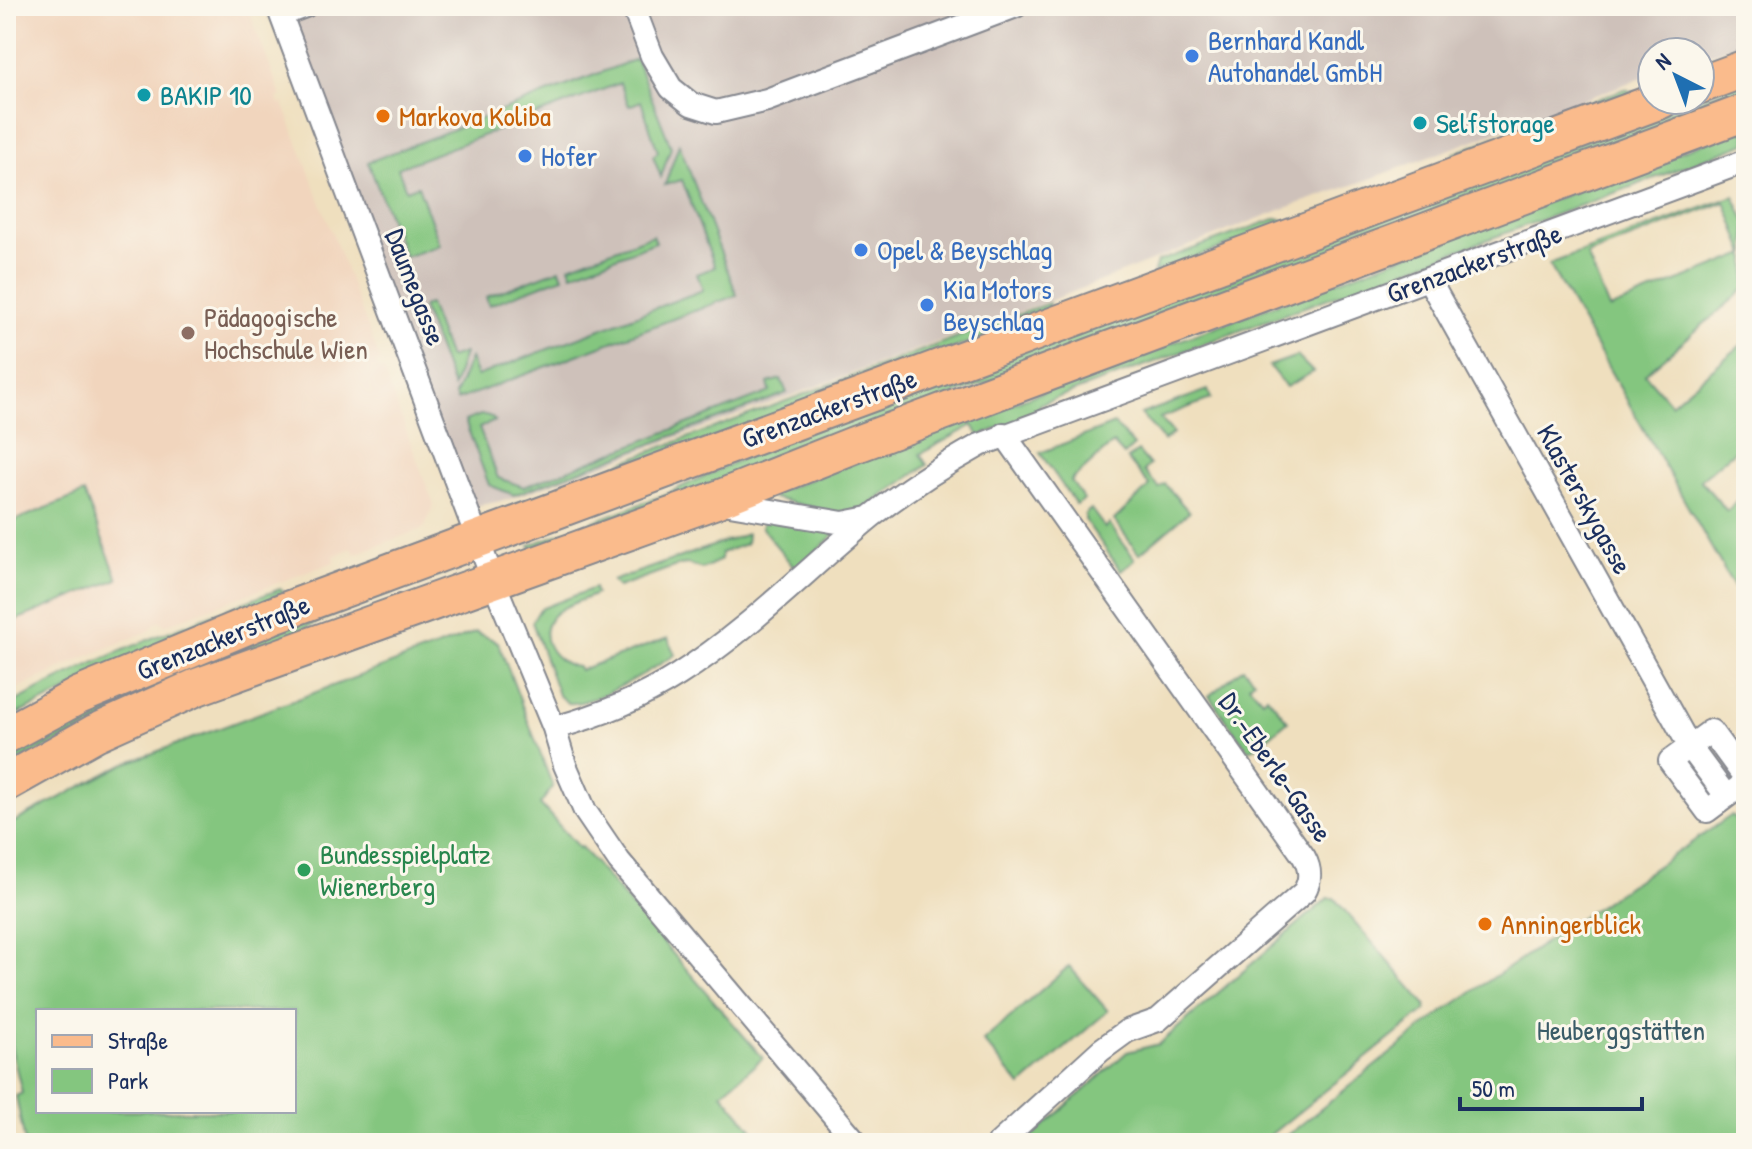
<svg xmlns="http://www.w3.org/2000/svg" width="1752" height="1149" font-family="'Patrick Hand',sans-serif">
	<rect width="100%" height="100%" fill="#fbf7ec"/>
	<filter id="ink" filterUnits="userSpaceOnUse"><feTurbulence type="fractalNoise" baseFrequency=".0125" numOctaves="2"/><feDisplacementMap in="SourceGraphic" scale="16" xChannelSelector="R" yChannelSelector="G"/><feConvolveMatrix kernelMatrix="1 2 1 2 8 2 1 2 1" color-interpolation-filters="sRGB"/></filter>
	<filter id="wash" filterUnits="userSpaceOnUse"><feTurbulence type="fractalNoise" baseFrequency=".006" numOctaves="4" result="noise"/><feDisplacementMap in="SourceGraphic" scale="32" xChannelSelector="R" yChannelSelector="G"/><feGaussianBlur stdDeviation="1.8" result="paint"/><feColorMatrix in="noise" values="0 0 0 0 0 0 0 0 0 0 0 0 0 0 0 0 0 1.4 0 .05"/><feComposite in="paint" operator="in"/></filter>
	<g filter="url(#wash)">
		<rect width="100%" height="100%" fill="#efdfbe"/>
		<path fill="#f1d5bd" d="M6,6H247L281,96L277,98L279,104L283,103L381,362L377,364L379,370L383,369L434,505L424,528L355,554L352,548L333,556L334,562L165,625L160,621L156,623L149,631L85,657L6,694Z"/>
		<path fill="#cec1ba" d="M294,6H1746V41L1700,57V52H1652V74L1370,179L1280,210L1060,297L510,499L467,508L281,15Z"/>
		<path fill="#84c67f" stroke="#507a6e" stroke-width="2" fill-rule="evenodd" d="M636,59L671,147L661,177L653,156L658,152L641,101L629,106L620,83L398,168L406,190L418,186L440,245L405,257L368,162Z
			M1746,81V100L532,552L530,545L662,496L769,446Z
			M1624,89L1634,92L1494,146L1452,154Z
			M1746,127V143L1647,181L1040,404L1038,413L979,436L973,425L920,454L927,465L865,508L839,514L773,498L774,493Z
			M679,144L737,295L457,400L455,395L470,358L477,376L703,290L697,274L715,267L682,180L665,185Z
			M1734,196L1746,222V288L1645,374L1671,404L1746,341V441L1700,480L1727,511L1746,494V608L1549,264ZM1725,202L1745,254L1609,309L1587,255Z
			M1277,218L1291,223L1154,272L1157,262Z
			M653,235L656,242L572,274L569,266Z
			M560,269L563,277L489,305L486,297Z
			M1049,303L1046,314L519,510L516,504L641,455Z
			M429,304L449,358L464,353L453,387L422,307Z
			M1297,356L1313,372L1286,387L1269,366Z
			M781,379L787,393L514,495L489,485L465,421C476,417 486,410 495,421L479,428L498,478L524,487L770,392L768,383Z
			M1208,390L1211,399L1160,418L1173,433L1164,441L1141,414Z
			M1114,424L1134,446L1124,455L1113,443L1071,481L1084,500L1076,505L1040,453Z
			M1138,451L1150,465L1144,471L1159,488L1165,484L1189,512L1139,554L1114,520L1150,486L1127,459Z
			M84,493L118,579L6,624V524Z
			M1091,509L1105,528L1109,524L1135,559L1121,571L1085,520V514Z
			M765,520L838,531L796,570L761,527Z
			M747,534L746,544L721,553V560L702,569L688,564L679,565L618,587L612,581Z
			M443,566L445,573L344,610L6,766V749L97,702Z
			M594,588L596,594C584,600 567,604 556,613C532,633 553,664 578,667L580,670L668,638L675,655C652,669 594,706 568,703L558,695L532,622L540,609Z
			M280,589L284,592L252,608L6,719V707C93,658 187,624 280,589Z
			M476,632L498,642L553,787L540,804L579,848L581,847L763,1058L722,1093L764,1143H25L16,1096L22,1093L12,1051L10,998L6,980V826L124,764ZM294,1011V1111H38V1011Z
			M1243,668L1254,680L1249,685L1262,700L1267,696L1288,721L1257,747L1248,750L1209,696Z
			M1746,804V1143H1278L1440,1014L1732,815L1735,818L1745,810L1743,806Z
			M1328,898H1334L1426,1005V1010L1260,1143H1025L1127,1052L1159,1044Z
			M1069,966L1108,1011L1021,1086L983,1041Z"/>
	</g>
	<g filter="url(#ink)">
		<g fill="none" stroke-linecap="round" stroke-linejoin="round">
			<g stroke="#85878e" stroke-width="26">
				<path id="minor" d="M305,6L281,15L493,580L554,728L565,765L585,811L619,861L857,1143
					M633,6L652,56L671,88L691,104L716,112L767,100L1016,6
					M1429,280L1690,747L1721,789
					M718,502L843,523L869,518
					M554,728C598,716 639,700 678,675C749,630 807,569 872,516C906,489 942,466 980,445L1746,161
					M1746,779L1711,731L1670,761L1707,811L1746,782
					M999,1143L1101,1050L1127,1031L1158,1020L1304,892C1311,880 1311,870 1304,857L1004,434"/>
			</g>
			<g stroke="#85878e" stroke-width="40">
				<path id="primary" d="M1700,85L1746,68
					M6,735L78,696L271,616L1661,100
					M6,783L95,733L197,687L713,501L854,445L1746,112"/>
			</g>
			<use href="#minor" stroke="#fff" stroke-width="22"/>
			<use href="#primary" stroke="#fabb8c" stroke-width="36"/>
		</g>
	</g>
	<g fill="#3f7fe0" stroke="#fbf7ec" stroke-width="3">
		<circle cx="1192" cy="56" r="8"/>
		<circle cx="525" cy="156" r="8"/>
		<circle cx="861" cy="250" r="8"/>
		<circle cx="927" cy="305" r="8"/>
	</g>
	<g fill="#0f9aa8" stroke="#fbf7ec" stroke-width="3">
		<circle cx="144" cy="95" r="8"/>
		<circle cx="1420" cy="123" r="8"/>
	</g>
	<g fill="#e8710a" stroke="#fbf7ec" stroke-width="3">
		<circle cx="383" cy="116" r="8"/>
		<circle cx="1485" cy="924" r="8"/>
	</g>
	<circle fill="#8d6e63" stroke="#fbf7ec" stroke-width="3" cx="188" cy="333" r="8"/>
	<circle fill="#2e9e5b" stroke="#fbf7ec" stroke-width="3" cx="304" cy="870" r="8"/>
	<g text-anchor="middle" dominant-baseline="central" stroke-width="6" stroke-linejoin="round" paint-order="stroke">
		<g font-size="28" fill="#366cbe" stroke="#fbf7ec" text-anchor="start">
			<text x="1208" y="40">Bernhard Kandl<tspan x="1208" dy="32">Autohandel GmbH</tspan></text>
			<text x="541" y="156">Hofer</text>
			<text x="877" y="250">Opel &amp; Beyschlag</text>
			<text x="943" y="289">Kia Motors<tspan x="943" dy="32">Beyschlag</tspan></text>
		</g>
		<g font-size="28" fill="#0d838f" stroke="#fbf7ec" text-anchor="start">
			<text x="160" y="95">BAKIP 10</text>
			<text x="1436" y="123">Selfstorage</text>
		</g>
		<g font-size="28" fill="#c56008" stroke="#fbf7ec" text-anchor="start">
			<text x="399" y="116">Markova Koliba</text>
			<text x="1501" y="924">Anningerblick</text>
		</g>
		<g font-size="28" fill="#1b2f5e" stroke="#fbf7ec">
			<text transform="translate(1474 263) rotate(-20)">Grenzackerstraße</text>
			<text transform="translate(416 287) rotate(69)">Daumegasse</text>
			<text transform="translate(829 408) rotate(-20)">Grenzackerstraße</text>
			<text transform="translate(1585 499) rotate(61)">Klasterskygasse</text>
			<text transform="translate(223 637) rotate(-22)">Grenzackerstraße</text>
			<text transform="translate(1276 767) rotate(55)">Dr.-Eberle-Gasse</text>
		</g>
		<g font-size="28" fill="#785e54" stroke="#fbf7ec" text-anchor="start">
			<text x="204" y="317">Pädagogische<tspan x="204" dy="32">Hochschule Wien</tspan></text>
		</g>
		<g font-size="28" fill="#27864d" stroke="#fbf7ec" text-anchor="start">
			<text x="320" y="854">Bundesspielplatz<tspan x="320" dy="32">Wienerberg</tspan></text>
		</g>
		<g font-size="28" fill="#3a5c68" stroke="#fbf7ec">
			<text x="1621" y="1030">Heuberggstätten</text>
		</g>
	</g>
	<rect width="1752" height="1149" fill="none" stroke="#fbf7ec" stroke-width="32"/>
	<rect x="36" y="1009" width="260" height="104" fill="#fbf7ec" stroke="#a1a7b3" stroke-width="2"/>
	<rect x="52" y="1035" width="40" height="12" fill="#fabb8c" stroke="#a1a7b3" stroke-width="2"/>
	<text x="108" y="1049" font-size="24" fill="#1b2f5e">Straße</text>
	<rect x="52" y="1069" width="40" height="24" fill="#84c67f" stroke="#a1a7b3" stroke-width="2"/>
	<text x="108" y="1089" font-size="24" fill="#1b2f5e">Park</text>
	<g transform="translate(1676 76) rotate(318)"><circle r="38" fill="#fbf7ec" stroke="#a1a7b3" stroke-width="2"/>
	<path d="M0-6L14 30L0 20L-14 30Z" fill="#1f6fb2"/>
	<text y="-12" font-size="22" font-weight="bold" text-anchor="middle" fill="#1b2f5e">N</text>
	</g>
	<path d="M1460 1097v12h182v-12" fill="none" stroke="#1b2f5e" stroke-width="4"/>
	<text x="1472" y="1097" font-size="24" fill="#1b2f5e" stroke="#fbf7ec" stroke-width="6" paint-order="stroke">50 m</text>
</svg>
